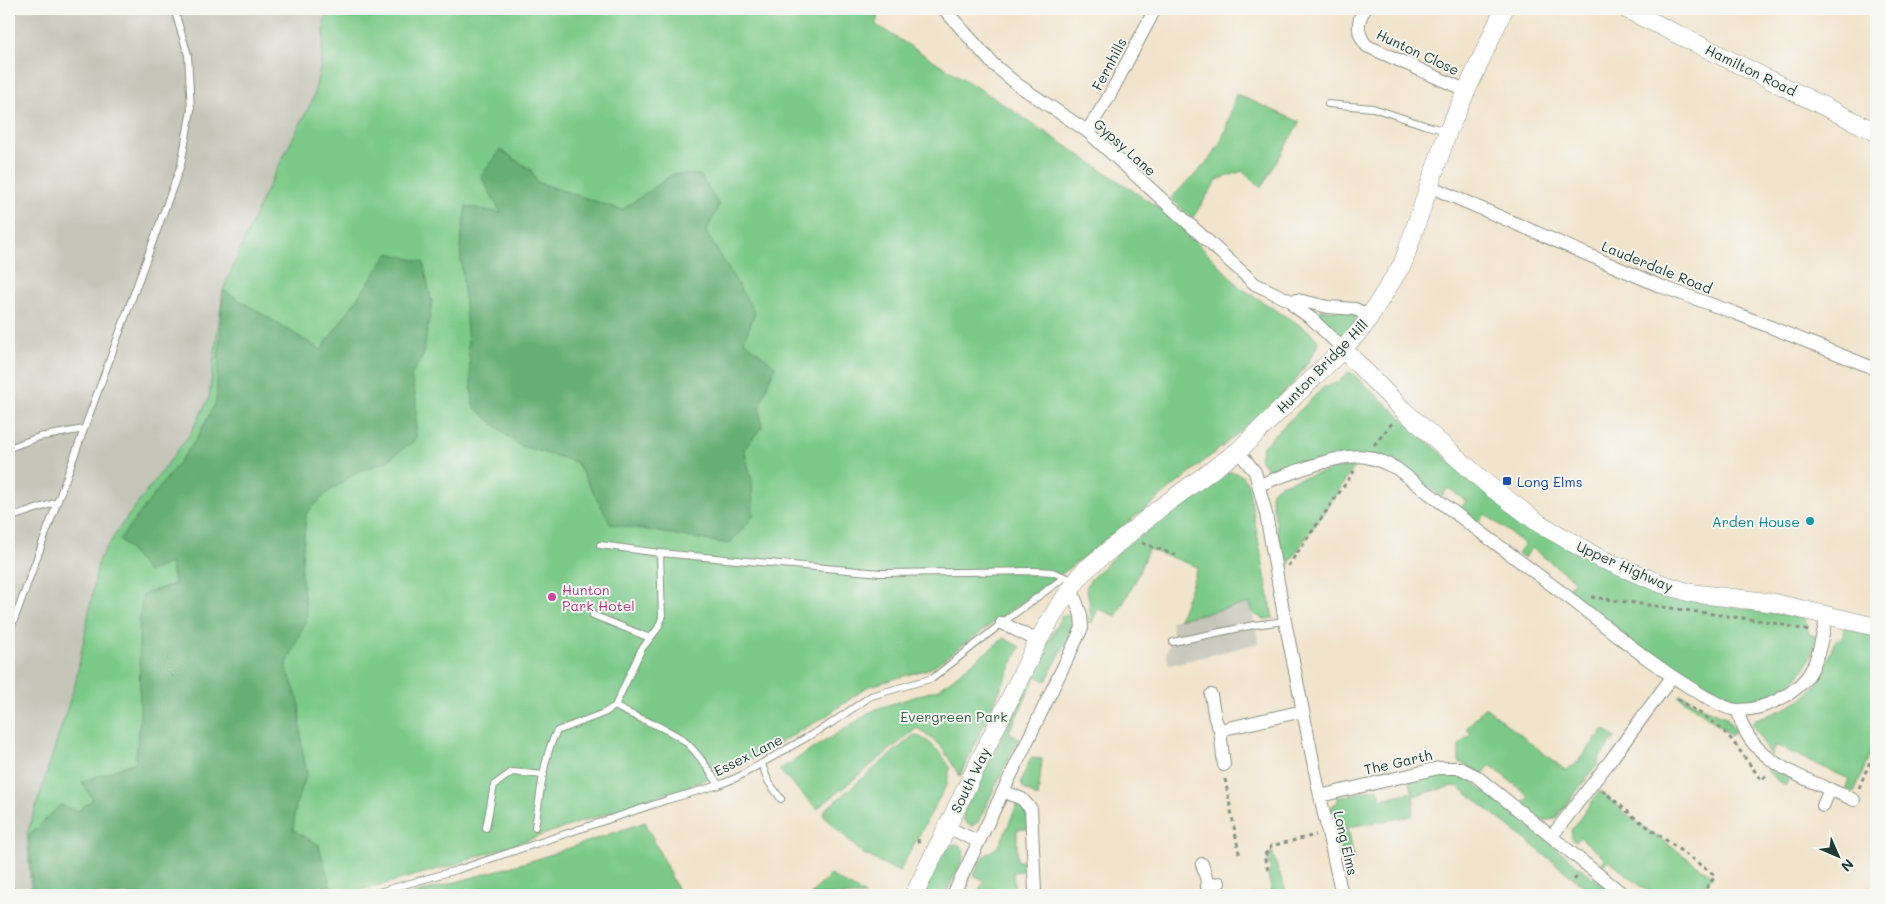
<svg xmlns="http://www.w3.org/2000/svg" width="1885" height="904" font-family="Mali,sans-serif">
	<rect width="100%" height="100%" fill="#f6f6f2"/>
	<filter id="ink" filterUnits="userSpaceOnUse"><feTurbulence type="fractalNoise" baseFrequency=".02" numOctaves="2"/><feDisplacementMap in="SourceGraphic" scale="10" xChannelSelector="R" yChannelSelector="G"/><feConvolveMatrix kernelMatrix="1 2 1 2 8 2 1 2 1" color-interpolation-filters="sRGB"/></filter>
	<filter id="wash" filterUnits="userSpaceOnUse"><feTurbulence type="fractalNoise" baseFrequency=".0096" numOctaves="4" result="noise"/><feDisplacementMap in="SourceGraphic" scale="20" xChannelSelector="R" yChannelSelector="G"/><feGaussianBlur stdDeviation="1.12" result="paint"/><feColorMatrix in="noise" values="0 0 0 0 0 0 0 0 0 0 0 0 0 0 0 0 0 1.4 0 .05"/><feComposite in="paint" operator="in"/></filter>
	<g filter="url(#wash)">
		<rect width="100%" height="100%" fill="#f2e4cc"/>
		<path fill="#c5c5b8" d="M9,9H326L321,64L313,99L263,197L213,363L209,398L190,434L99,559L76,681L27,835L31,895H9Z
			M1250,603L1259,643L1169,665L1166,653L1173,633L1171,621Z"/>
		<path fill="#7cca89" stroke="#4e845e" d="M326,9H879L876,25L991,96L1171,216L1241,288L1309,331L1318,341L1315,351L1296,380L1285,392L1229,441L1154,502L1060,575L931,668L867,687L826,716L730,772L453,865L345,895H31L27,835L76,681L99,559L123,523L190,434L209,398L223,290L263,197L313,99L321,64Z
			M1236,94L1300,122L1261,188L1242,171L1217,180L1192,219L1171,198C1190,179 1210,163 1222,139C1228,125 1231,109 1236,94Z
			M1321,310L1354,311C1360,321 1350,333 1340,337L1318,316Z
			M1349,372L1353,374L1483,491L1689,600L1805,618L1809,634L1816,636C1813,659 1803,676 1784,689C1772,698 1753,705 1738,704C1725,704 1710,694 1699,688C1686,680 1672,672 1660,664C1627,641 1600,612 1567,590L1574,580L1532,548L1524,558L1518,553L1525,544L1485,514L1478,523L1460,509L1466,501L1448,488L1442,496L1381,455L1270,472L1260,459L1263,446L1325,386L1338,382Z
			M1356,465L1285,569L1271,495C1272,492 1272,490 1275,488C1283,481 1343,467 1356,465Z
			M1225,472C1238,472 1243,473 1248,485L1273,618L1264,619L1253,614L1250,603L1179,619L1198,567L1148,549L1135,582L1116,616L1098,609L1091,624L1089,599L1086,588L1091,579L1123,548Z
			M1067,615C1073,617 1074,620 1074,626L1046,681L1036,676L1009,732L1019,738L978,822L972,826C964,823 963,821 963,813L1061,617Z
			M1844,627L1876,637V740L1854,793L1845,789L1849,779L1775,745L1771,756L1752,724L1755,719C1782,711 1810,701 1823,674C1828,665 1829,654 1833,645C1838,635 1843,643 1844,627Z
			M1004,638L1020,647L960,776L940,745L917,728L817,809L779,770L876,709L939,689Z
			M1682,695L1703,708L1726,717L1735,731L1731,736L1718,725L1678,696Z
			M1485,707L1565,770L1575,765L1604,729L1615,738L1600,757L1597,765L1555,819L1541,821L1522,806L1529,796L1490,765L1483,774L1459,762V745L1471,733L1466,729Z
			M914,735C930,739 943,755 950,768L947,784L899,872L862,853L823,815L826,809Z
			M1031,758L1042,759L1038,798L1023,788L1021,781Z
			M1762,760L1773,769L1790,777L1785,786L1774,778L1760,762Z
			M1450,773L1470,780L1615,895H1595L1459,787L1453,786L1413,796L1414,801L1412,816L1348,827L1354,859L1344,862L1330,812L1333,805L1338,802V798L1378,788L1381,799L1412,792L1410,781Z
			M1600,791L1633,819L1711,875L1712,877L1699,895H1652L1608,860L1599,869L1598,868L1605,859L1580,837L1575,842L1572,838L1571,830Z
			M1018,803L1026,812L1028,829H1017V861H1028V867L1022,871L1013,872L1015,895H976L984,881L974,875L984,856L999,846Z
			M645,822L680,895H410L534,860Z
			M956,844L961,846L964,851L963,859L945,895H922C929,880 940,847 956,844Z
			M1272,851C1276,867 1283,880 1287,895H1252L1272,891L1267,873L1271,872L1267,857Z
			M830,875L865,895H810Z"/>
		<path fill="#65ae75" stroke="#427654" d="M501,150L531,170L537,182L622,210L673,174L700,175L719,205L706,232L755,313L744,341L775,366L760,406L762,427L744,449L752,481L753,517L729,544L611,524L576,462L518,445L473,406L460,246L466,206L501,213L481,176Z
			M389,253L423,262L432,302L423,356L411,375L416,400V439L386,462L358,471L326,494L306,514L301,572L307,617L286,666L299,702L302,748L307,774L296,804L293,830L319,845L331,888L309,895H33L29,836L60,805L78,811L93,799L82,782L135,762L140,721L139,622L143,594L175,584L170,563L148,572L120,539L196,440L216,402L223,290L321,350Z"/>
	</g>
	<g filter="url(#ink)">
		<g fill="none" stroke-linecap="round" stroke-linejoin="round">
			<g stroke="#889080" stroke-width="8">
				<path id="lane" d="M1328,104L1373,108L1424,125L1447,131
					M9,448L39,437L84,429
					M9,518L57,502
					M600,545L660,553L881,573L1037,571L1052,572L1065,577
					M593,615L650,638
					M9,634L181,165L191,110L188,55L174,9
					M1173,642L1254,625L1285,621
					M615,706L641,650L658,628L662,618L660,553
					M762,764L768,781L781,799
					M535,827C540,799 543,755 557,731L604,713L615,706C636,719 661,724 682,739C697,751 708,769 719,785
					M486,828L494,785L512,772L544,775
					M368,895L457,870L667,800L719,785L738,777L830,724L871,696L933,678L1002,623L1065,577L1074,581"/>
			</g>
			<g stroke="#889080" stroke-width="14">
				<path id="street" d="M944,9L993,64L1018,85L1087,131L1255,284L1291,301L1298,300L1328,307L1355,309L1371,316
					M1365,9C1356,22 1357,34 1367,46L1465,90
					M1087,131L1107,100L1155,9
					M1429,186L1660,286L1735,313L1876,369
					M1291,301L1294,306L1312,319L1343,349
					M1238,451L1255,472L1266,514L1285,621L1320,796L1342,895
					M1259,485C1286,475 1340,452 1367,457C1378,459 1386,464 1396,468C1454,513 1513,556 1572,600C1616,634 1655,668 1704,696C1714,701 1727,710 1739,710C1765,710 1800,693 1812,669C1820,653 1823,632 1827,614
					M1002,623L1038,641
					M1211,695L1215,719L1220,730L1303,711
					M1738,710C1747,764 1812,780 1854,800
					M1220,730L1224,765
					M1003,791L1022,799L1031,809L1035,891
					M1320,796L1439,768H1460L1476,776L1624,895
					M1823,806L1830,789
					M947,827L979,842
					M1552,836L1610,761L1672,677
					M1202,864L1211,895
					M1207,886L1219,883
					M953,895L1082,628L1081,615L1071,587"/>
			</g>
			<g stroke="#889080" stroke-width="19">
				<path id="secondary" d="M1626,9L1876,132
					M1343,349L1403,410L1488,485L1540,524L1599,558L1662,584L1691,593L1775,603L1876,627
					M914,895L1038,641L1058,607L1083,572L1160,508L1238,451L1343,349L1363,327L1403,263L1448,131L1504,9"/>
			</g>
			<path stroke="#889080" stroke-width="3" stroke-dasharray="4 4" stroke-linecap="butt" d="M1374,445L1394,421
				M1142,543L1178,556
				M1288,566L1355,470
				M1591,597L1770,622L1810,631
				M1678,699C1696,711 1718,723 1731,739C1742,753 1751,767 1762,780L1768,774
				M1225,779L1239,853L1238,856
				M1859,788L1876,747
				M1602,790L1634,817L1713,874L1714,878L1701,895
				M918,839L919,846
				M1268,870L1264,856L1271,846L1316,835
				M1574,880L1579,874"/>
			<use href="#lane" stroke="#fff" stroke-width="6"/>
			<use href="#street" stroke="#fff" stroke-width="12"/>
			<use href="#secondary" stroke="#fff" stroke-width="18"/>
		</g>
	</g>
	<rect fill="#1a4fb4" stroke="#f6f6f2" stroke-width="2" x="1502" y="476" width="10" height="10" rx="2.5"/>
	<circle fill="#0f9aa8" stroke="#f6f6f2" stroke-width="2" cx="1810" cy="521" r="5"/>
	<circle fill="#d1479c" stroke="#f6f6f2" stroke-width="2" cx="552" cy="597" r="5"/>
	<g text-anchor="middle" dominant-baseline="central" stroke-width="4" stroke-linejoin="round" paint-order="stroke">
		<g font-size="14" fill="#1f3d34" stroke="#f6f6f2">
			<text transform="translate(1418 52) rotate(25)">Hunton Close</text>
			<text transform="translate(1109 64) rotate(-62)">Fernhills</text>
			<text transform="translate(1751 70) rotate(26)">Hamilton Road</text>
			<text transform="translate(1125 147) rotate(42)">Gypsy Lane</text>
			<text transform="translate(1657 267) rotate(22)">Lauderdale Road</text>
			<text transform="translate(1322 366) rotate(-46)">Hunton Bridge Hill</text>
			<text transform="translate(1625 566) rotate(24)">Upper Highway</text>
			<text transform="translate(748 755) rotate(-27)">Essex Lane</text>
			<text transform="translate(1398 762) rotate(-13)">The Garth</text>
			<text transform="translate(970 780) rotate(-64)">South Way</text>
			<text transform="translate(1346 843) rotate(77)">Long Elms</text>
		</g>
		<g font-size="14" fill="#164399" stroke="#f6f6f2" text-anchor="start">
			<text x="1517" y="481">Long Elms</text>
		</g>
		<g font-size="14" fill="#0d838f" stroke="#f6f6f2" text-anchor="end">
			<text x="1800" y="521">Arden House</text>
		</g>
		<g font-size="14" fill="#b23c85" stroke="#f6f6f2" text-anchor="start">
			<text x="562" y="589">Hunton<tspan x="562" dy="16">Park Hotel</tspan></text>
		</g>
		<g font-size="14" fill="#366049" stroke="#f6f6f2">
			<text x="954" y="716">Evergreen Park</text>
		</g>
	</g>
	<rect width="1885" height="904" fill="none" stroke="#f6f6f2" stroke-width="30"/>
	<g transform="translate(1838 856) rotate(135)" stroke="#f6f6f2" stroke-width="4" paint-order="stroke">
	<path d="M0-4L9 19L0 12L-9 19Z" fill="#1f3d34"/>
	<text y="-8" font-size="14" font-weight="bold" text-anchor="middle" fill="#1f3d34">N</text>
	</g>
</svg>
